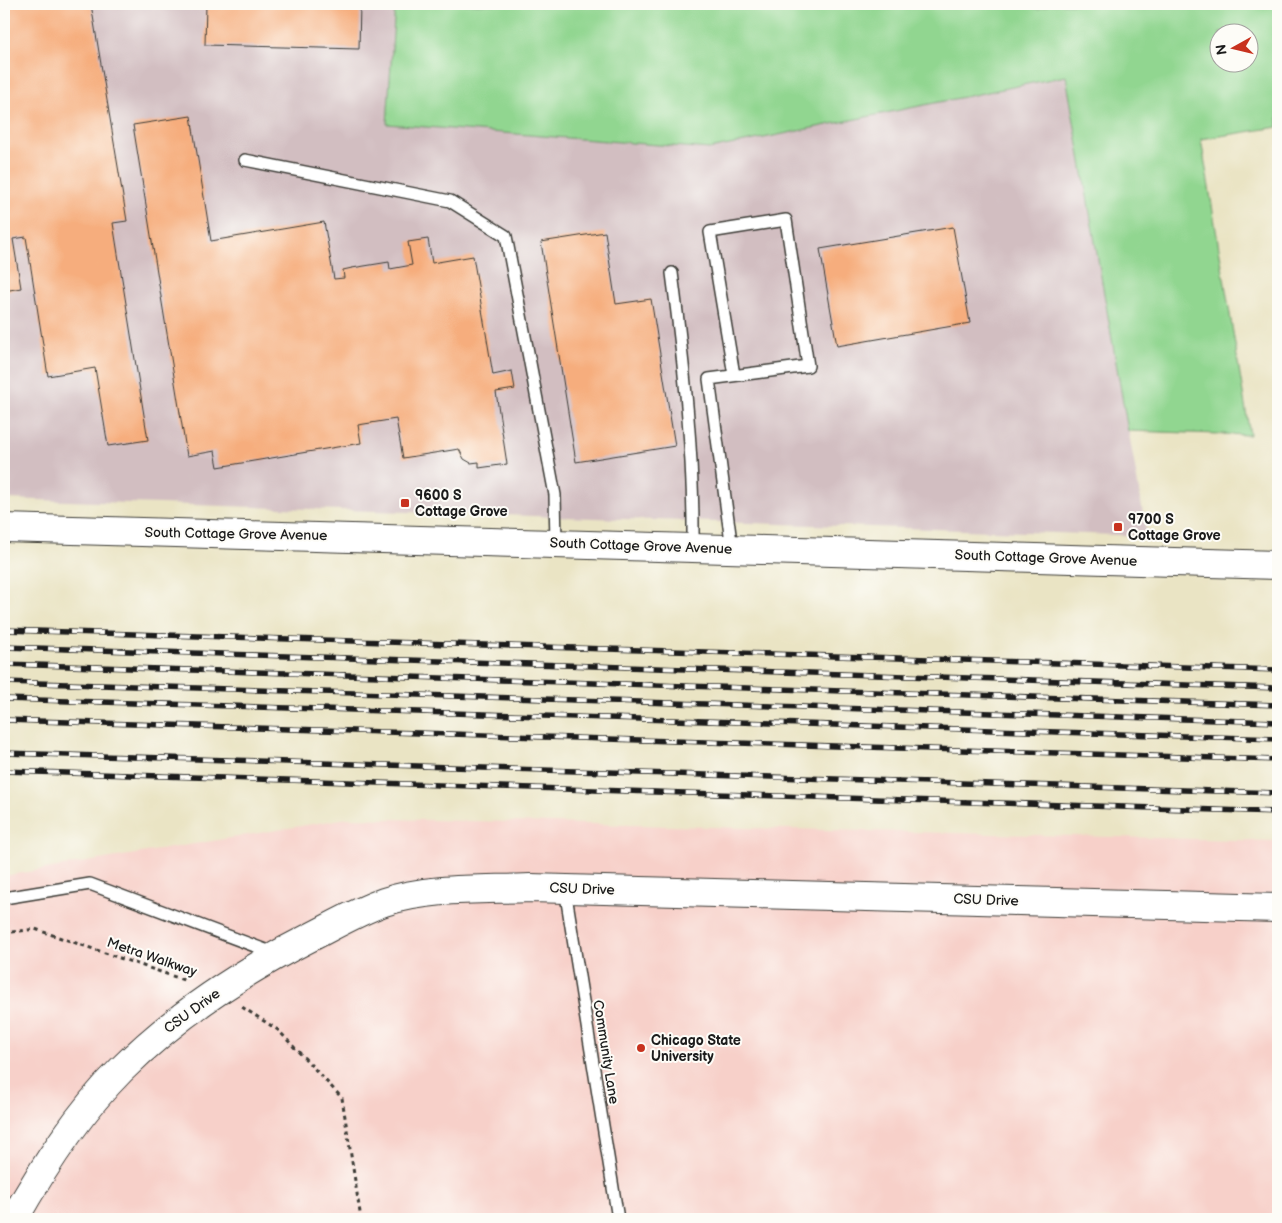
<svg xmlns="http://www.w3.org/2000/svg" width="1282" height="1223" font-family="'Balsamiq Sans',sans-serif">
	<rect width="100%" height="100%" fill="#fdfcf7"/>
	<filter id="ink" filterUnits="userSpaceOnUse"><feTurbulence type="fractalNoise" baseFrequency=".02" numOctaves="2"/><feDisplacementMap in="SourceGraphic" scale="10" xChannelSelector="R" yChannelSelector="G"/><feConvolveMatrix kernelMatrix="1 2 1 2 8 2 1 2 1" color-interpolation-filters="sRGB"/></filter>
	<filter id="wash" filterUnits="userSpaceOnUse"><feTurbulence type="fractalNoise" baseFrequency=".0096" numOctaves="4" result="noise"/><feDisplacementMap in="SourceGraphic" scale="20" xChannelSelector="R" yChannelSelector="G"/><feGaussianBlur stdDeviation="1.12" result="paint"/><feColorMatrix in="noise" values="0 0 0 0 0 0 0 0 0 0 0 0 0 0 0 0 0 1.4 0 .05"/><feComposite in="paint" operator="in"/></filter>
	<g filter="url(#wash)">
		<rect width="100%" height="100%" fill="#eae4c4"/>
		<path fill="#f7d0c9" d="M348,818L1278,841V1219H4V876Z"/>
		<path fill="#d2bec1" d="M4,4H395L388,124L710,149L1066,76L1147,536L4,499Z"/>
		<path fill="#91d690" stroke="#567956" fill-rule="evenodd" d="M395,4H1019L1038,9L1051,4H1278V127L1201,139L1250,435L1128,431L1066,76L710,149L387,124ZM1220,32H1250V62H1220Z"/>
		<g id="blocks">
			<path fill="#f6ad7d" d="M4,4H91L127,221L113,223L148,440L108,446L95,368L48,376L26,237L13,239L21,288L4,291Z
				M206,4H360L359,49L205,45Z
				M191,116L211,241L324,222L334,279L344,278L343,270L352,268L389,262L390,269L412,265L408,242L428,239L432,263L473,256L493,375L512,371L515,389L496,392L507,464L479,468V462L471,463L464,459L459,449L403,458L396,419L358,425L361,443L218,467L215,451L187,456L133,125Z
				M953,227L970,323L837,346L820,249Z
				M605,232L616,304L651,299L675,446L576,462L541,242Z"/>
		</g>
	</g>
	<g filter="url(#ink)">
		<use href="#blocks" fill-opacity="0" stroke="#3b3a35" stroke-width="1"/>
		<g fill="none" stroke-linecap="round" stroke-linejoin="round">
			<g stroke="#3b3a35" stroke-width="14">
				<path id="service" d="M245,160L450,201L506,236L555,495L556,543
					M672,273C684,365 694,455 693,547
					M732,549L709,379L808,366L786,220L710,232L734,375
					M565,889L618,1219
					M4,898L90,884L276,954"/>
			</g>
			<g stroke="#3b3a35" stroke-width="30">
				<path id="tertiary" d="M4,528L1278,565
					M14,1219C44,1166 78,1113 121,1070C175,1016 242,972 309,938C333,926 358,911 384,902C430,887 482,890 530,888L1278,908"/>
			</g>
			<path stroke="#3b3a35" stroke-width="3" stroke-dasharray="4 4" stroke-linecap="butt" d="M4,933L35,929L184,980
				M242,1007L278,1030L342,1098L361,1219"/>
			<use href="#service" stroke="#fff" stroke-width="11"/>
			<use href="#tertiary" stroke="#fff" stroke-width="28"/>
			<g stroke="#1c1c1c" stroke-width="5.5">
				<path id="rail" d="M4,630L1278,670
					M4,647L1278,688
					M4,664L1278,705
					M4,682L1278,722
					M4,699L1278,739
					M4,720L1278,760
					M4,753L1278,793
					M4,771L1278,812"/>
			</g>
			<use href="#rail" stroke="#fdfcf7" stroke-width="4" stroke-dasharray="11" stroke-linecap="butt"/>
		</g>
	</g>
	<g fill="#c8321e" stroke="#fdfcf7" stroke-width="2">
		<rect x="400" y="498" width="10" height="10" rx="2.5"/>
		<rect x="1113" y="522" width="10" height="10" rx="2.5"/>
		<circle cx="641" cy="1048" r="5"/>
	</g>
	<g text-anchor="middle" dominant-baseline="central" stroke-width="4" stroke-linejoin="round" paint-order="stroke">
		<g font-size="14" font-weight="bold" fill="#1c1c1c" stroke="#fdfcf7" text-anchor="start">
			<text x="415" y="495">9600 S<tspan x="415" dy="16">Cottage Grove</tspan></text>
			<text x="1128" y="519">9700 S<tspan x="1128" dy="16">Cottage Grove</tspan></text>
			<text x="651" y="1040">Chicago State<tspan x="651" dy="16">University</tspan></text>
		</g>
		<g font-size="14" fill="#1c1c1c" stroke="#fdfcf7">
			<text transform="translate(236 534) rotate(1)">South Cottage Grove Avenue</text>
			<text transform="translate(641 546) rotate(2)">South Cottage Grove Avenue</text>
			<text transform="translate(1046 558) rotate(2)">South Cottage Grove Avenue</text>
			<text transform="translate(582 889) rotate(2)">CSU Drive</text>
			<text transform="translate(986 900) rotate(2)">CSU Drive</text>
			<text transform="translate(152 957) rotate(19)">Metra Walkway</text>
			<text transform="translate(192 1011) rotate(-36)">CSU Drive</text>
			<text transform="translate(606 1052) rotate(81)">Community Lane</text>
		</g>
	</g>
	<rect width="1282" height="1223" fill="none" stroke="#fdfcf7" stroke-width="20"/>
	<g transform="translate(1234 48) rotate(262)"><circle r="24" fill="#fdfcf7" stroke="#a3a29f"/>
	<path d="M0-4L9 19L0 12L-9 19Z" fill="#c8321e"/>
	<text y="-8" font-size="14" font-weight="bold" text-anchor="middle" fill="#1c1c1c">N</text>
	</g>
</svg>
